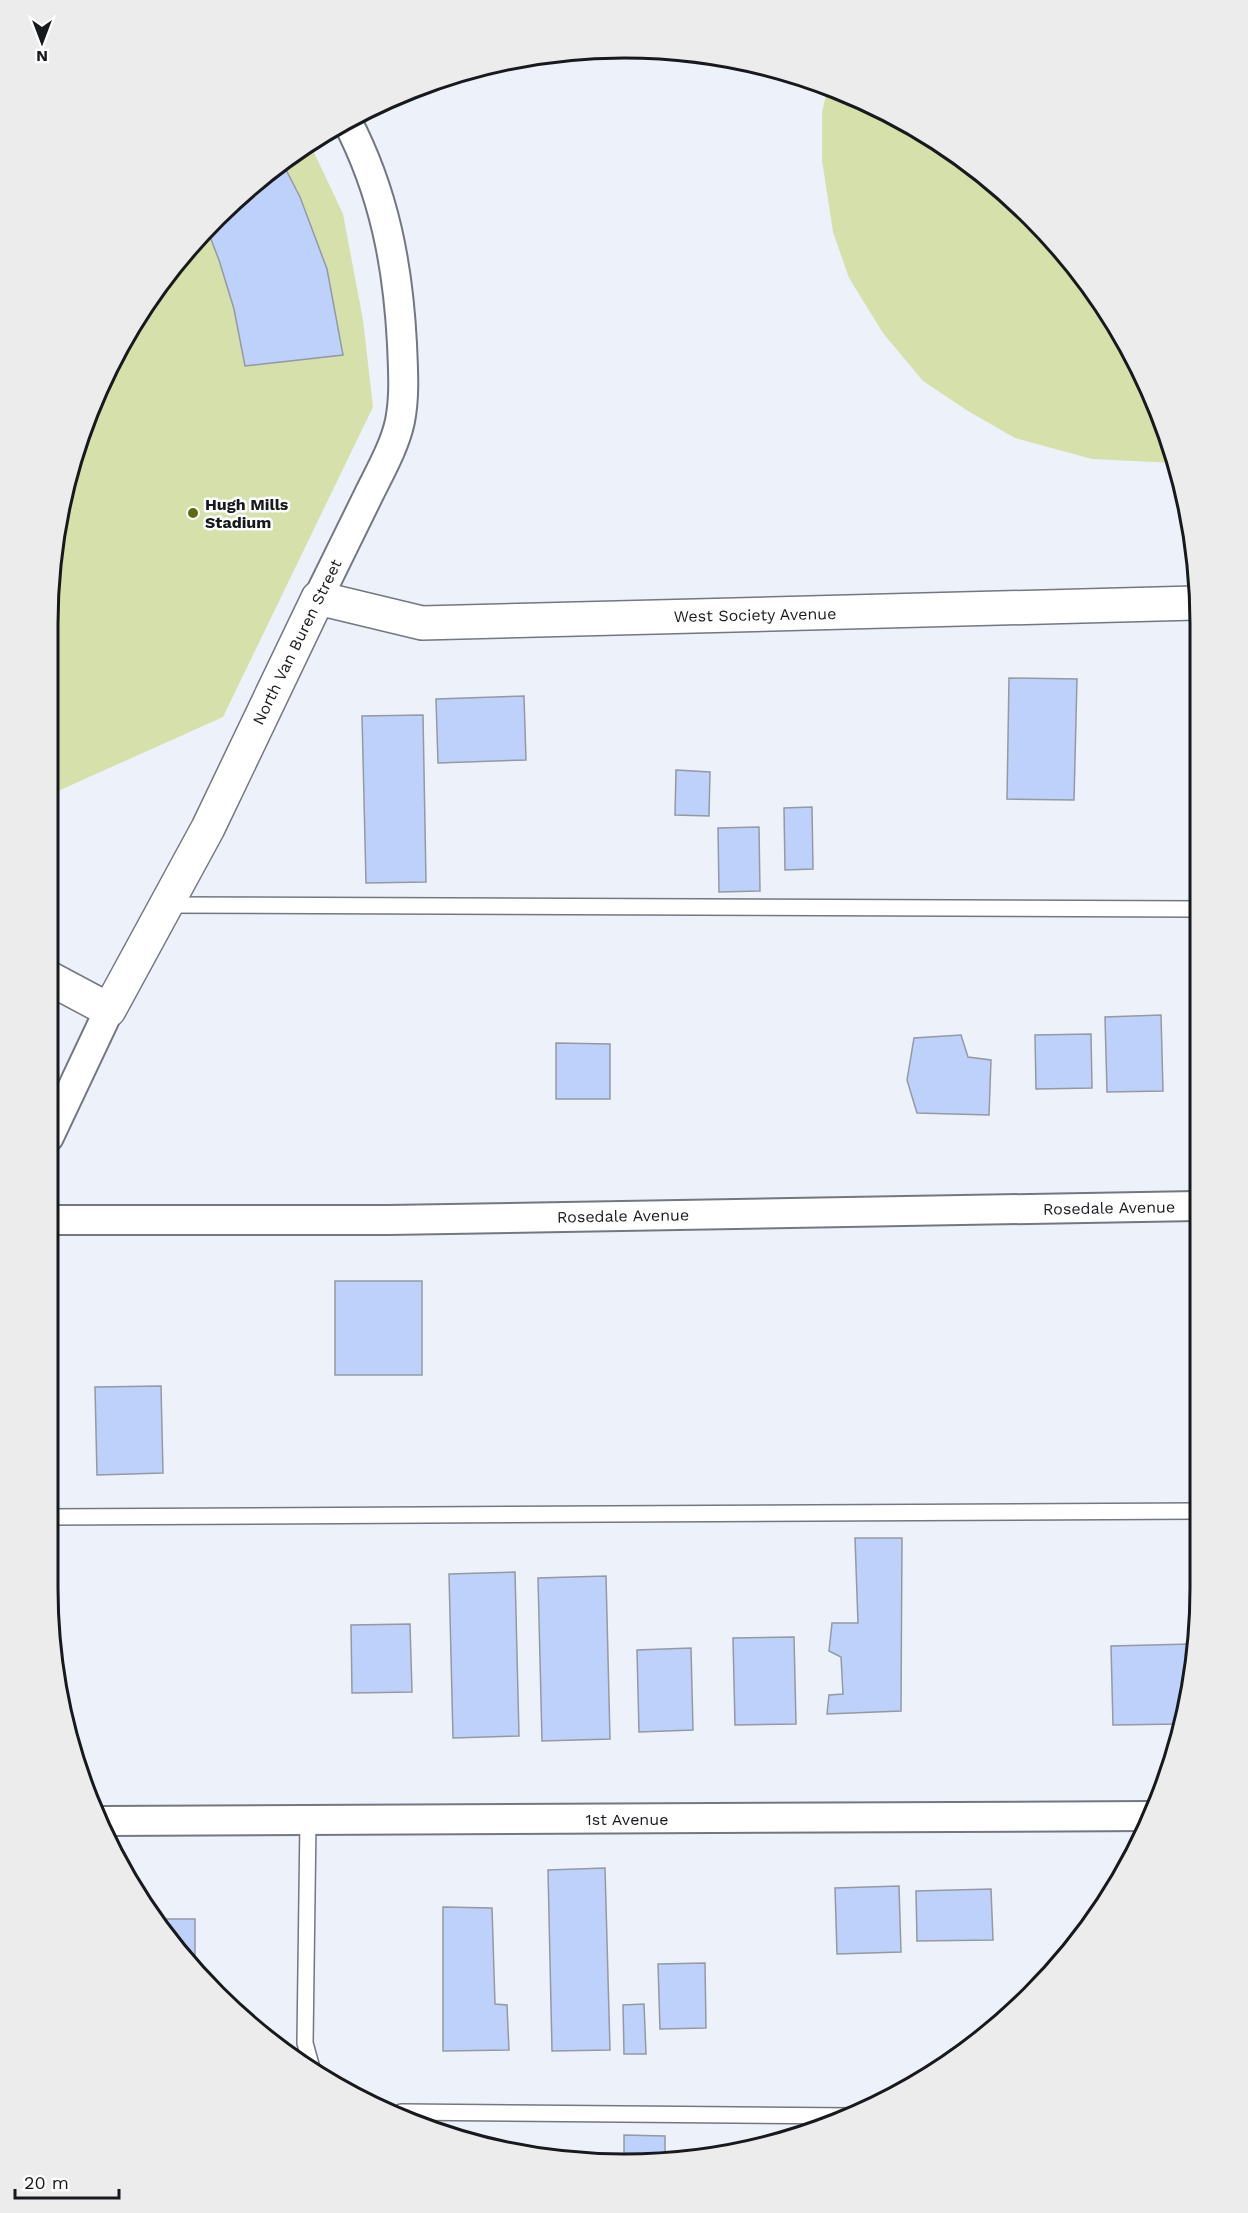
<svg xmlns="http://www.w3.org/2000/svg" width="1248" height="2213" font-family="'Work Sans',sans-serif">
	<rect width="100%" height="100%" fill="#ecf1fa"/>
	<path fill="#d5e0ab" d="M828,87L912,125L1031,216L1103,304L1169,439L1175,463L1092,459L1015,438L968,411L923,381L883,333L849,278L833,232L822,160V112Z
		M310,144L343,214L363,320L373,407L223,717L49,795V587L78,439L125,336L191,244L274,167Z"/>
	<path fill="#bdd1fb" stroke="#9499a2" stroke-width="1.5" d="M282,162L300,197L327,269L343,355L245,366L234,309L219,260L207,229L274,167Z
		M1009,678L1077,679L1074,800L1007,799Z
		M524,696L526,760L438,763L436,699Z
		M423,715L426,882L366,883L362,716Z
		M676,770L710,772L709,816L675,815Z
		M812,807L813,869L785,870L784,808Z
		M759,827L760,891L719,892L718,828Z
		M1161,1015L1163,1091L1107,1092L1105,1017Z
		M1091,1034L1092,1088L1036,1089L1035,1035Z
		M961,1035L968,1057L991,1060L989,1115L917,1113L907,1080L914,1038Z
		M556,1043L610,1044V1099H556Z
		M335,1281H422V1375H335Z
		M161,1386L163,1473L97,1475L95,1387Z
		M855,1538H902L901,1711L827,1714L829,1695L843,1694L841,1657L829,1651L832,1623H858Z
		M515,1572L519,1736L453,1738L449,1574Z
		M606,1576L610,1739L542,1741L538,1578Z
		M410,1624L412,1692L352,1693L351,1625Z
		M794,1637L796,1724L735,1725L733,1638Z
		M1190,1644L1191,1668L1179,1724L1113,1725L1111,1646Z
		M691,1648L693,1730L639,1732L637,1650Z
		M605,1868L610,2050L552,2051L548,1870Z
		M899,1886L901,1952L837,1954L835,1888Z
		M991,1889L993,1940L917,1941L916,1891Z
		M443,1907L492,1908L495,2004L507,2005L509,2050L443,2051Z
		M156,1919H195V1965L167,1939Z
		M705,1963L706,2028L660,2029L658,1964Z
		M644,2004L646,2054H624L623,2005Z
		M624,2135L665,2136V2163L624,2160Z"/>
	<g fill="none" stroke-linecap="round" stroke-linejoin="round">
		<g stroke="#737780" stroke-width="18">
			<path id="service" d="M166,905L1196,909
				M48,1517L1198,1511
				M308,1820L305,2043L313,2072
				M401,2112L852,2116"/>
		</g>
		<g stroke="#737780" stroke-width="32">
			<path id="minor" d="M318,598C335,563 353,527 370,492C381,470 395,445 400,421C405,395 403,370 402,344C398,265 384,192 347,121
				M49,1137L109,1010
				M48,1220H388L1197,1206
				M104,1821L1150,1816"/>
		</g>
		<g stroke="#737780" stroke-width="36">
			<path id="tertiary" d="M49,978L109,1010L208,828L318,598L422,623L1195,603"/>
		</g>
		<use href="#service" stroke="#fff" stroke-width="15"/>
		<use href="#minor" stroke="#fff" stroke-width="28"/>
		<use href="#tertiary" stroke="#fff" stroke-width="33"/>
	</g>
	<circle fill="#5f6b12" stroke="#fefefe" stroke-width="2" cx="193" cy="513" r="6"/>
	<g text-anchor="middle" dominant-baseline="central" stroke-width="5" stroke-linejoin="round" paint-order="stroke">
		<g font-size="16" font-weight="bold" fill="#18191d" stroke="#fefefe" text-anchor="start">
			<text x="205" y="504">Hugh Mills<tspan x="205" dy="18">Stadium</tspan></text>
		</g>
		<g font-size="16" fill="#18191d" stroke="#fefefe">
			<text transform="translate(755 615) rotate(-1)">West Society Avenue</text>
			<text transform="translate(297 642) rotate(-64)">North Van Buren Street</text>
			<text transform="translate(1109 1208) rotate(-1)">Rosedale Avenue</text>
			<text transform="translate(623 1216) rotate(-1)">Rosedale Avenue</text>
			<text x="627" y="1819">1st Avenue</text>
		</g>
	</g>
	<path d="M0 0H1248V2213H0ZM624 58H624A566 566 0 0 1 1190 624V1588A566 566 0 0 1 624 2154H624A566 566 0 0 1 58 1588V624A566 566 0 0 1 624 58Z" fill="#ececec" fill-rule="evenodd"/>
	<path fill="none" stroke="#18191d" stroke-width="3" d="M624 58H624A566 566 0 0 1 1190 624V1588A566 566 0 0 1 624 2154H624A566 566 0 0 1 58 1588V624A566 566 0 0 1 624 58Z"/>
	<g transform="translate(42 42) rotate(180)" stroke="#fefefe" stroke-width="4.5" paint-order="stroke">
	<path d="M0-4.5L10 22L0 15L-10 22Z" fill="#18191d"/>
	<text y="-9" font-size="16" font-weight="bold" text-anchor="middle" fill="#18191d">N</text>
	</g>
	<path d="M15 2189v9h104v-9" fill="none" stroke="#18191d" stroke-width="3"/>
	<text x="24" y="2189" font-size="18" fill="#18191d" stroke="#fefefe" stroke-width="4.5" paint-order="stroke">20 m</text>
</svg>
